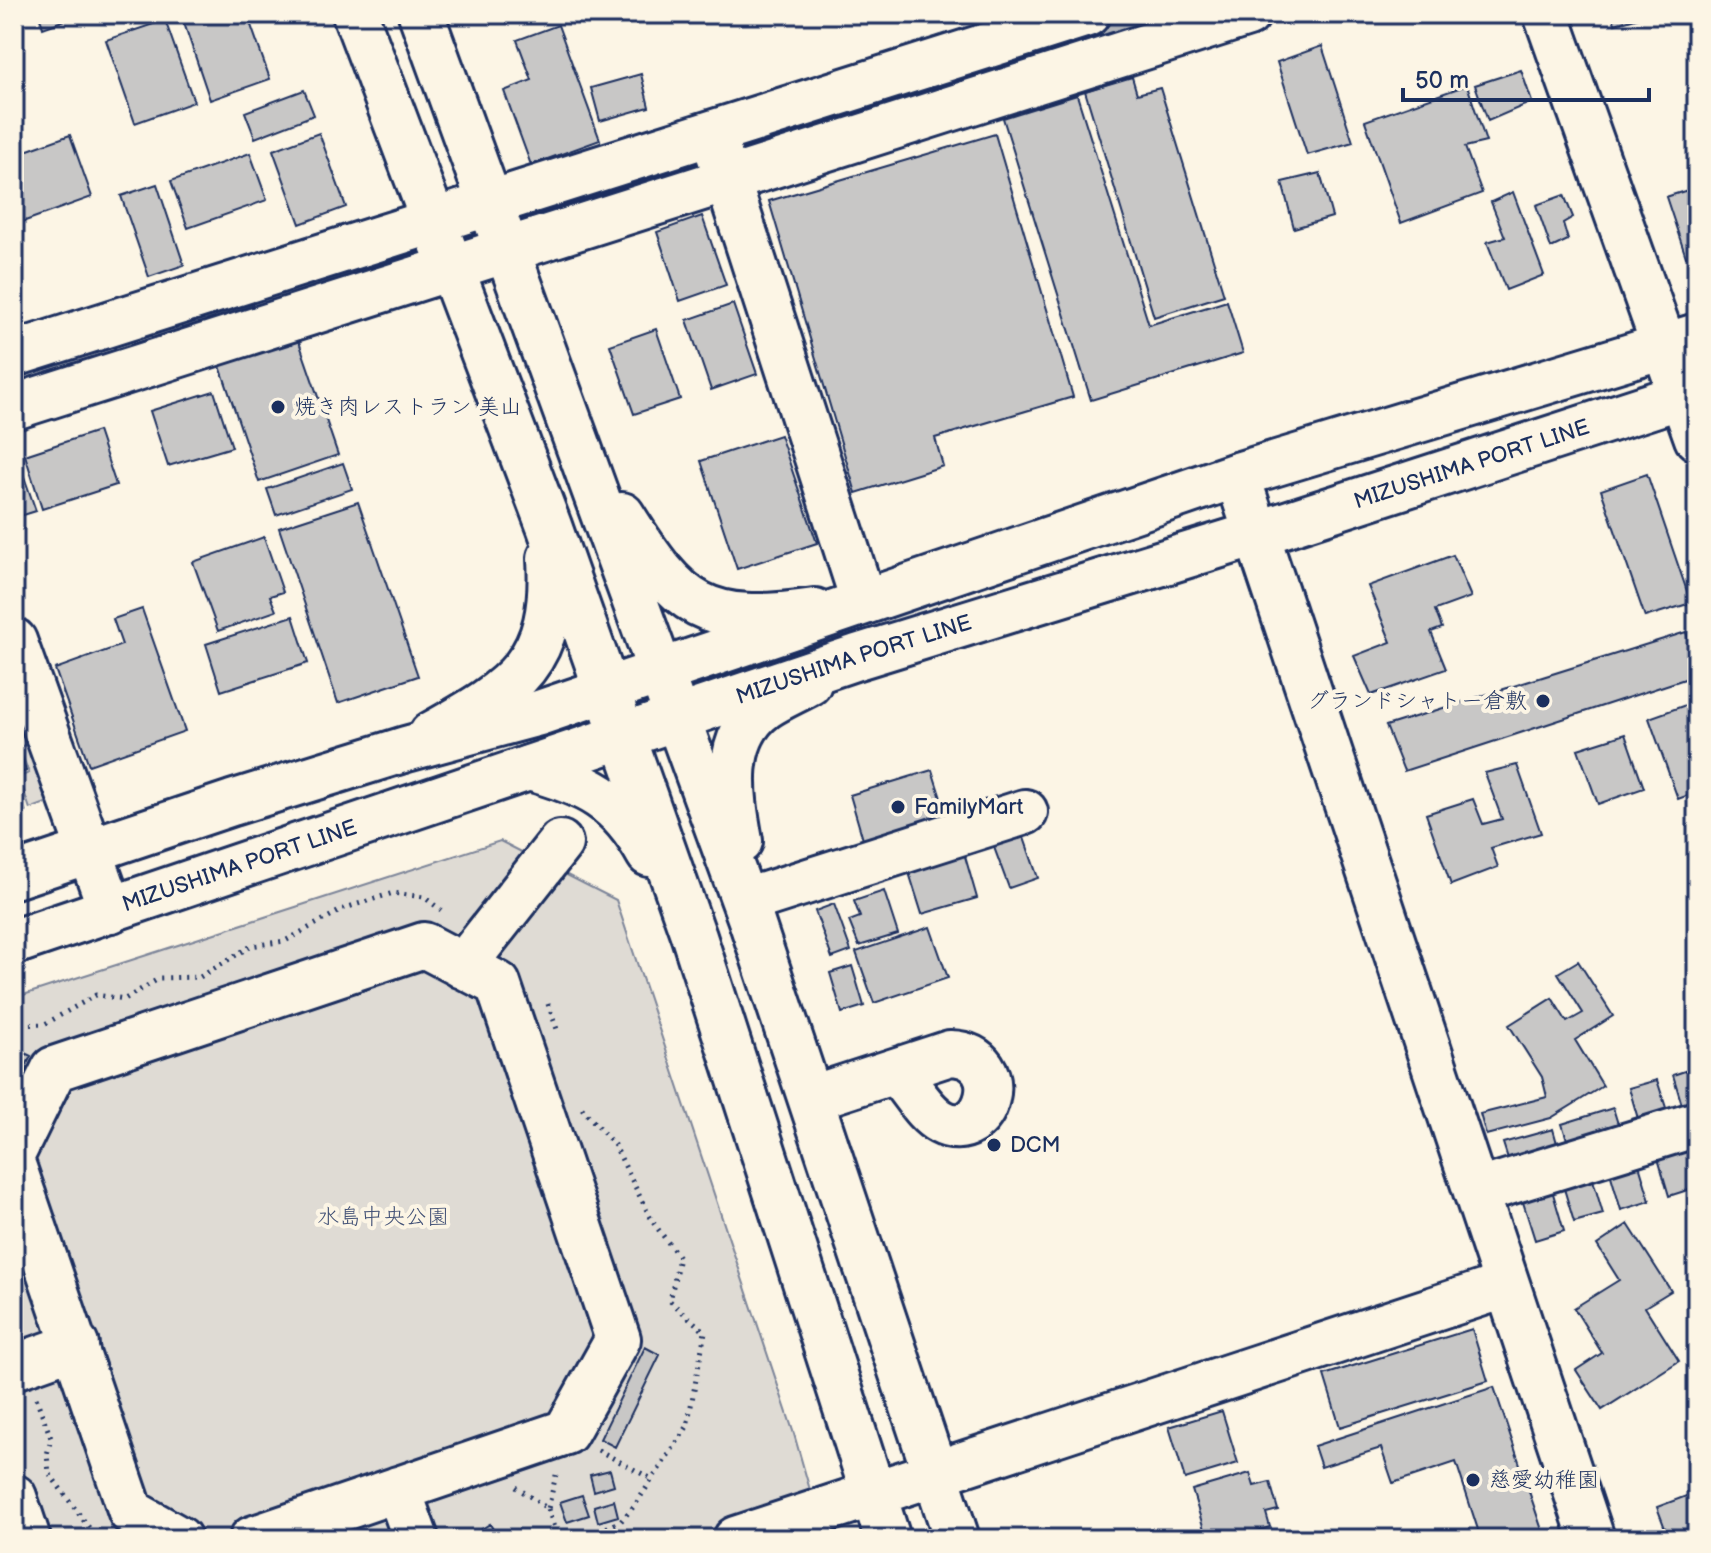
<svg xmlns="http://www.w3.org/2000/svg" width="1711" height="1553" font-family="'Balsamiq Sans','Klee One',sans-serif">
	<rect width="100%" height="100%" fill="#fcf5e5"/>
	<filter id="ink" filterUnits="userSpaceOnUse"><feTurbulence type="fractalNoise" baseFrequency=".0125" numOctaves="2"/><feDisplacementMap in="SourceGraphic" scale="16" xChannelSelector="R" yChannelSelector="G"/><feConvolveMatrix kernelMatrix="1 2 1 2 8 2 1 2 1" color-interpolation-filters="sRGB"/></filter>
	<g filter="url(#ink)">
		<path fill="#dfdbd4" stroke="#7d8599" stroke-width="2" d="M39,740L59,798L30,809L19,777L29,773L19,747Z
			M500,841L616,900L794,1434L824,1539H14V998Z"/>
		<path fill="#b2b4b8" stroke="#767f94" stroke-width="2" d="M1140,14H1199L559,220L552,199Z
			M380,251L388,273L14,389V369Z"/>
		<path fill="#c8c7c6" stroke="#1b2f5e" stroke-width="2" d="M39,14H82L43,28Z
			M190,14H247L270,79L210,100L182,17Z
			M1612,14H1649L1615,24Z
			M165,20L194,102L135,123L106,40Z
			M558,25L600,140L531,165L504,91L532,80L517,40Z
			M1322,46L1353,142L1307,155L1277,62Z
			M1521,70L1532,102L1488,121L1475,85Z
			M641,74L649,107L600,121L591,88Z
			M1132,77L1137,94L1160,88L1224,295L1154,317L1085,91Z
			M1467,85L1486,142L1465,147L1482,193L1401,223L1365,121Z
			M304,90L314,115L255,138L245,112Z
			M1077,95L1149,325L1227,301L1243,353L1091,400L1003,118Z
			M319,133L346,207L300,224L273,150Z
			M995,134L1073,397L935,438L943,466L856,493L769,201Z
			M70,135L92,197L14,225V155Z
			M250,153L267,200L188,228L171,181Z
			M1320,173L1332,217L1294,228L1282,182Z
			M157,184L184,265L149,277L121,196Z
			M1697,187V253L1686,257L1666,197Z
			M1513,192L1544,275L1506,290L1487,242L1505,237L1491,202Z
			M1564,195L1573,217L1563,223L1568,240L1551,248L1536,205Z
			M702,216L726,285L680,301L657,232Z
			M733,304L757,374L711,390L687,320Z
			M656,329L680,399L634,414L610,345Z
			M296,333L338,455L259,482L218,360Z
			M214,391L232,447L168,466L150,411Z
			M98,431L116,485L42,509L25,455Z
			M780,435L817,543L737,569L701,461Z
			M14,448L36,511L14,518Z
			M343,463L352,489L276,515L267,489Z
			M1647,474L1691,603L1645,617L1601,490Z
			M358,502L418,676L338,703L279,528Z
			M264,537L283,592L270,596L276,611L218,631L193,562Z
			M1453,555L1471,597L1435,610L1442,628L1431,632L1446,669L1371,695L1354,656L1391,642L1368,586Z
			M142,609L185,731L89,765L55,669L122,645L113,619Z
			M293,616L308,663L221,691L206,644Z
			M1686,632L1697,663V675L1404,771L1386,726Z
			M1697,701V792L1678,799L1649,718Z
			M1625,734L1644,788L1598,804L1578,749Z
			M19,749L26,771L14,775V750Z
			M1517,765L1541,833L1491,848L1498,867L1451,885L1426,814L1473,799L1483,824L1502,819L1485,773Z
			M932,770L947,817L864,843L850,795Z
			M14,778L25,811L14,815Z
			M1021,829L1038,878L1009,888L991,839Z
			M962,846L977,898L922,914L906,863Z
			M884,891L898,934L859,946L849,921L860,917L854,901Z
			M834,904L851,951L832,958L815,911Z
			M930,927L948,978L874,1003L856,952Z
			M1578,961L1613,1016L1575,1040L1603,1086L1551,1118L1486,1135L1480,1114L1547,1097L1542,1077L1509,1025L1552,998L1567,1022L1583,1013L1558,973Z
			M852,966L864,1006L842,1013L830,973Z
			M14,1048L31,1056L14,1090Z
			M1697,1067V1112L1685,1115L1673,1075Z
			M1657,1080L1670,1120L1641,1129L1629,1088Z
			M1613,1108L1622,1137L1571,1152L1562,1124Z
			M1553,1129L1560,1154L1511,1168L1503,1143Z
			M1686,1146L1697,1187L1669,1196L1657,1155Z
			M1638,1161L1650,1201L1621,1210L1609,1169Z
			M1591,1173L1603,1214L1574,1222L1562,1182Z
			M1552,1190L1564,1231L1535,1240L1522,1199Z
			M1628,1224L1671,1291L1645,1307L1679,1361L1602,1410L1576,1370L1602,1353L1574,1308L1619,1280L1597,1245Z
			M1472,1329L1488,1381L1340,1427L1324,1375Z
			M645,1347L660,1355L615,1447L600,1439Z
			M1494,1387L1545,1539H1481L1456,1462L1393,1483L1381,1448L1321,1467L1314,1446Z
			M1222,1411L1238,1463L1185,1479L1169,1427Z
			M610,1470L614,1485L594,1491L590,1475Z
			M1250,1473L1254,1486L1270,1482L1278,1510L1266,1513L1270,1527L1230,1539H1207L1192,1490Z
			M1697,1492V1539H1669L1657,1507Z
			M582,1495L589,1515L567,1522L560,1502Z
			M614,1500L618,1516L598,1522L594,1506Z
			M490,1524L495,1533L485,1539H475L472,1535Z"/>
		<g fill="none" stroke-linecap="round" stroke-linejoin="round">
			<g stroke="#1b2f5e" stroke-width="50">
				<path id="minor" d="M355,14L549,526L694,937L888,1539
					M421,14L751,920L957,1539
					M1546,14L1697,438
					M718,151L863,600
					M14,354L1087,14
					M14,407L1248,14
					M1237,475L1592,1539
					M622,515C680,608 704,627 815,611
					M14,641L111,910
					M432,734C516,687 556,662 550,558
					M529,768C587,784 619,799 649,854
					M740,841C732,796 722,738 765,707C778,698 795,691 809,683
					M749,900L1025,812
					M463,966L560,843
					M812,1098L950,1053C1015,1055 987,1147 941,1122C922,1112 911,1086 895,1072
					M14,1151L54,1069L424,945L498,984L618,1339L566,1432L252,1539
					M14,1168L131,1512L179,1539
					M1476,1192L1697,1124
					M14,1367L76,1345
					M398,1489L416,1539
					M14,1497L28,1539
					M736,1539L1507,1285"/>
			</g>
			<g stroke="#1b2f5e" stroke-width="50">
				<g id="major">
					<path d="M14,876L232,803L406,749L539,713L1237,475L1697,336"/>
					<path id="s1" d="M14,942L857,657L1256,534L1697,391"/>
				</g>
			</g>
			<path stroke="#1b2f5e" stroke-width="5" stroke-dasharray="2 6" stroke-linecap="butt" d="M548,1004L558,1032
				M14,1025L45,1024L96,995L125,999L160,978L200,977L251,946L285,941L345,908L393,893L424,897L441,910
				M14,1308L16,1326
				M36,1398L51,1438L47,1455L49,1473L90,1529L93,1539
				M598,1450L650,1478
				M516,1487L548,1509L556,1475
				M548,1509L557,1537
				M512,1539L518,1535L528,1539
				M552,1539L599,1531L621,1521L635,1505L687,1427L705,1332L670,1301L679,1257L652,1221L615,1146L580,1106"/>
			<use href="#minor" stroke="#fcf5e5" stroke-width="44"/>
			<use href="#major" stroke="#fcf5e5" stroke-width="44"/>
		</g>
	</g>
	<g fill="#1b2f5e" stroke="#fcf5e5" stroke-width="3">
		<circle cx="278" cy="407" r="8"/>
		<circle cx="1543" cy="701" r="8"/>
		<circle cx="898" cy="807" r="8"/>
		<circle cx="994" cy="1145" r="8"/>
		<circle cx="1473" cy="1480" r="8"/>
	</g>
	<g text-anchor="middle" dominant-baseline="central" stroke-width="8" stroke-linejoin="round" paint-order="stroke">
		<g font-size="22" fill="#1b2f5e" stroke="#fcf5e5" text-anchor="start">
			<text x="294" y="407">焼き肉レストラン 美山</text>
			<text x="1527" y="701" text-anchor="end">グランドシャトー倉敷</text>
			<text x="914" y="807">FamilyMart</text>
			<text x="1010" y="1145">DCM</text>
			<text x="1489" y="1480">慈愛幼稚園</text>
		</g>
		<g font-size="22" fill="#1b2f5e" stroke="#fcf5e5">
			<text stroke="none"><textPath href="#s1" startOffset="1534">MIZUSHIMA PORT LINE</textPath></text>
			<text stroke="none"><textPath href="#s1" startOffset="886">MIZUSHIMA PORT LINE</textPath></text>
			<text stroke="none"><textPath href="#s1" startOffset="238">MIZUSHIMA PORT LINE</textPath></text>
		</g>
		<g font-size="22" fill="#425176" stroke="#fcf5e5">
			<text x="383" y="1217">水島中央公園</text>
		</g>
	</g>
	<rect width="1711" height="1553" fill="none" stroke="#fcf5e5" stroke-width="48"/>
	<rect x="24" y="24" width="1663" height="1505" fill="none" stroke="#1b2f5e" stroke-width="3" filter="url(#ink)"/>
	<path d="M1403 88v12h246v-12" fill="none" stroke="#1b2f5e" stroke-width="4"/>
	<text x="1415" y="88" font-size="24" fill="#1b2f5e" stroke="#fcf5e5" stroke-width="6" paint-order="stroke">50 m</text>
</svg>
